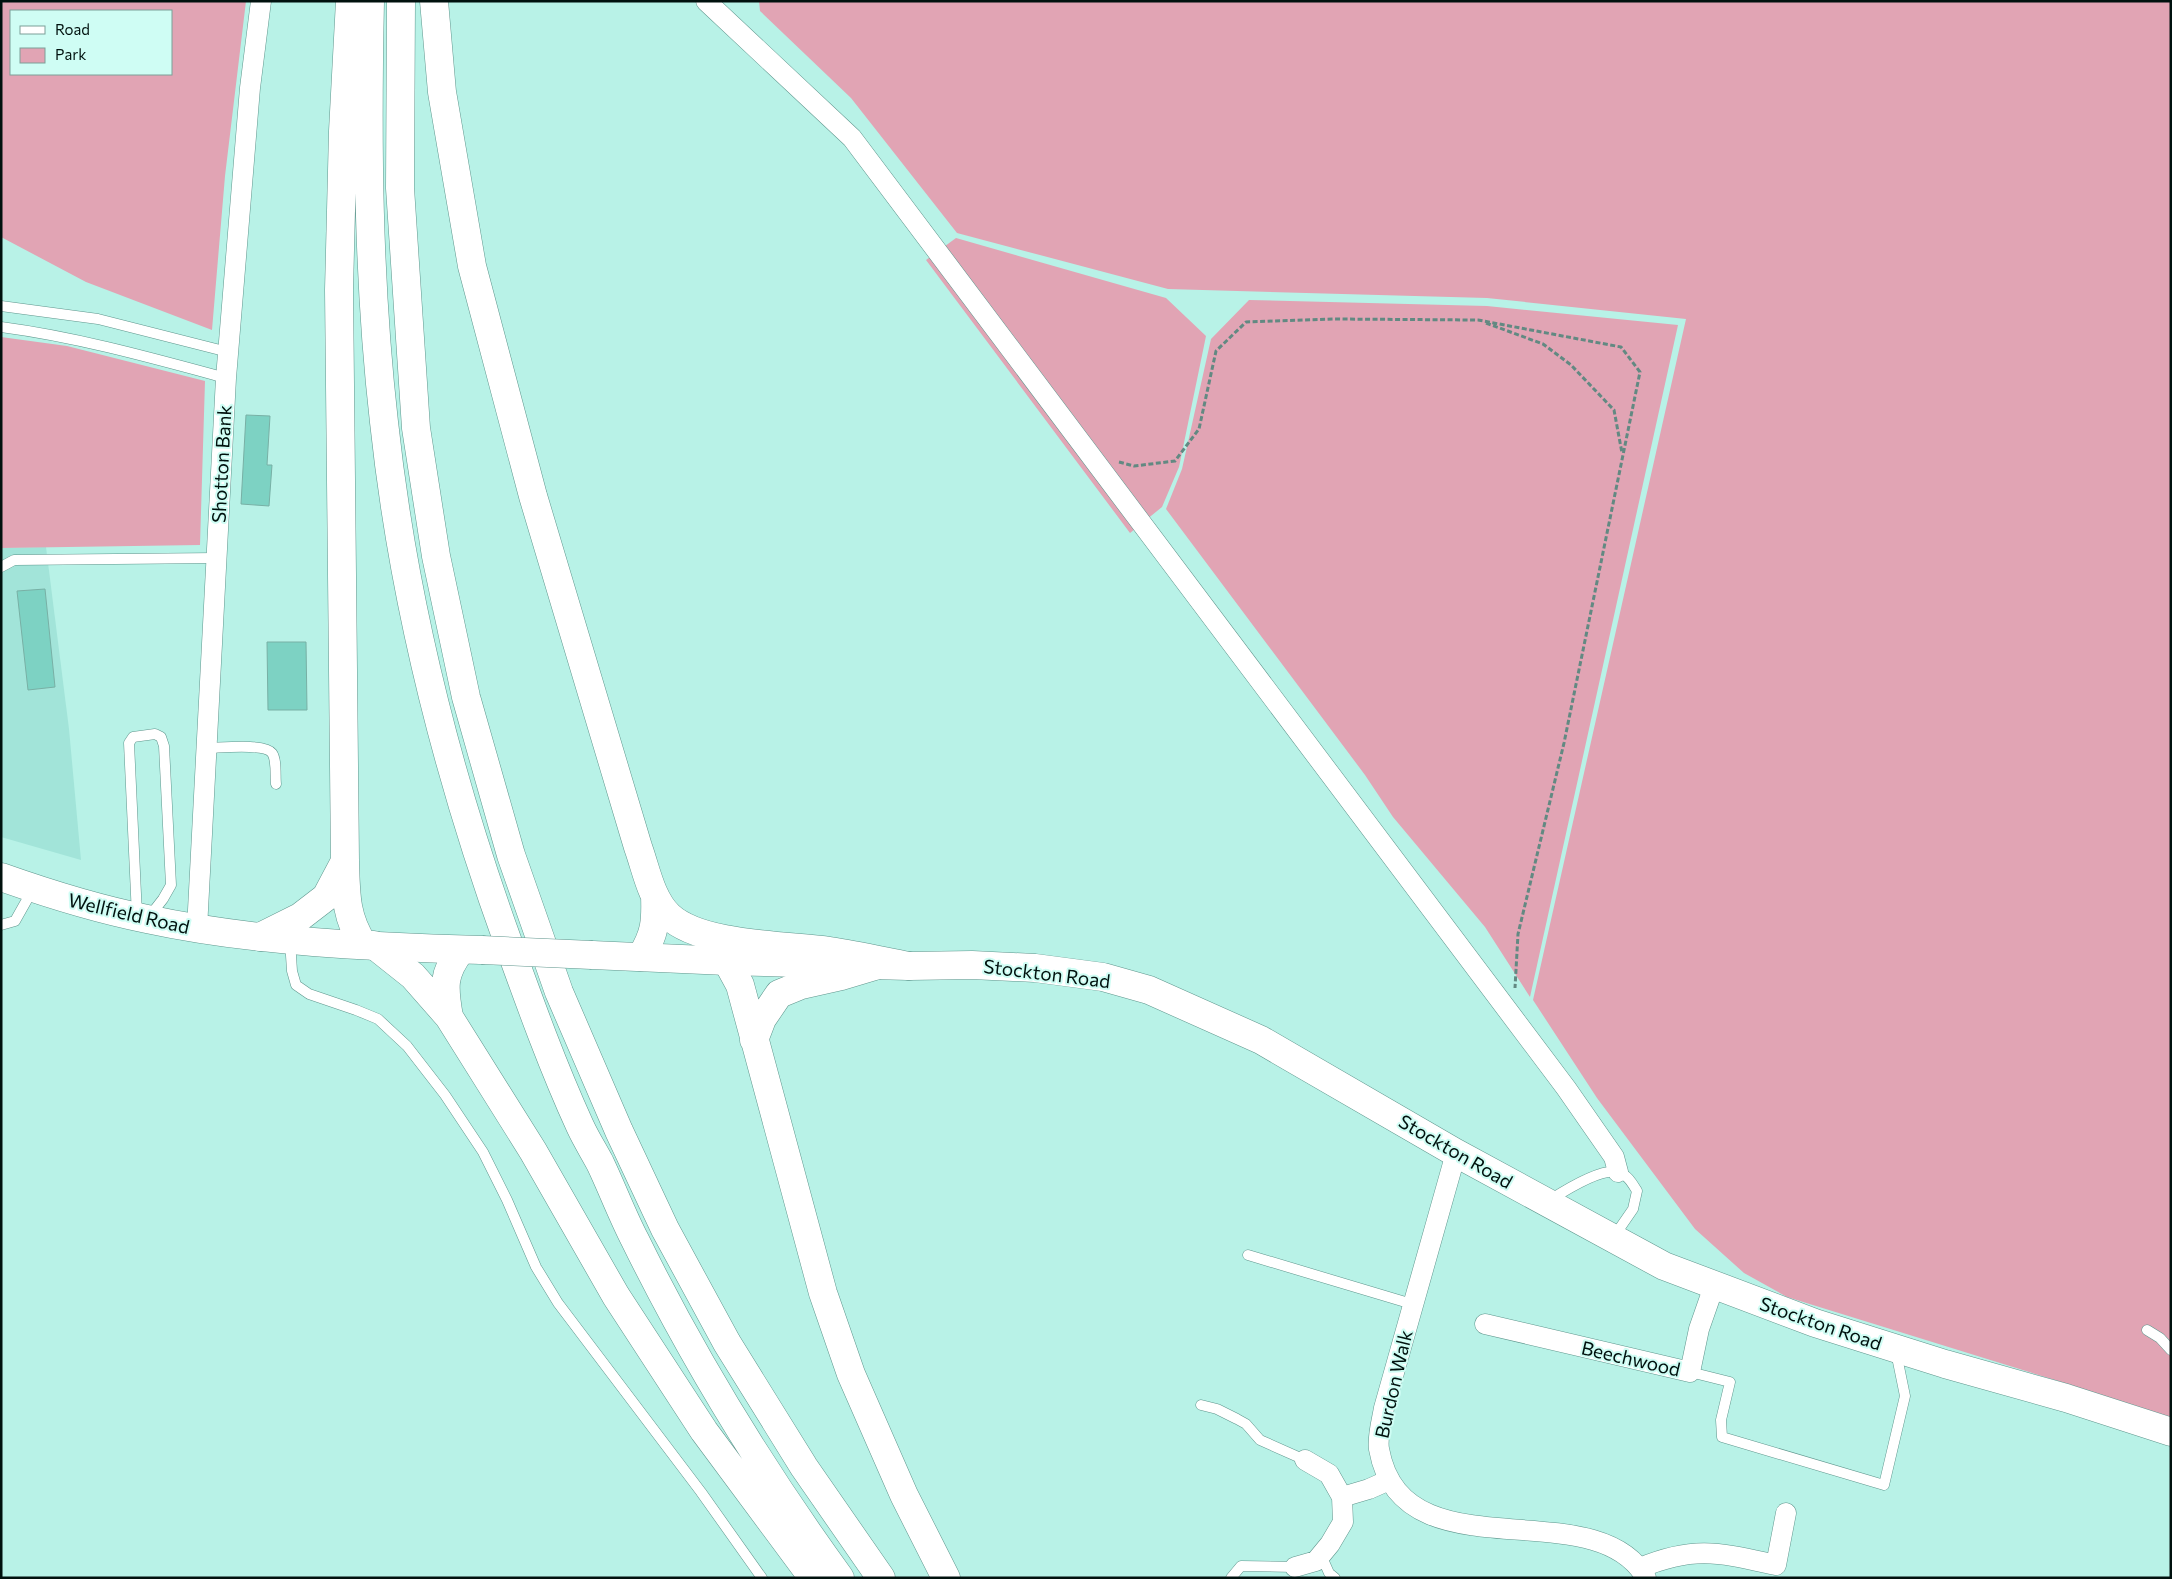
<svg xmlns="http://www.w3.org/2000/svg" width="2172" height="1579" font-family="Commissioner,sans-serif">
	<rect width="100%" height="100%" fill="#b8f2e7"/>
	<path fill="#a2e4d9" d="M46,547L69,729L81,860L1,837V548Z"/>
	<path fill="#e1a4b4" fill-rule="evenodd" d="M1,1H246L225,176L212,330L86,282L1,237ZM171,11V74H11V11Z
		M759,1H2171V1418L2071,1385L1787,1297L1744,1273L1695,1229L1597,1098L1533,1000L1686,319L1487,298L1168,289L957,233L851,98L760,11Z
		M956,238L1166,298L1206,336L1179,467L1162,507L1130,533L926,260Z
		M1249,300L1487,306L1678,325L1530,997L1485,927L1393,817L1365,775L1166,509L1182,469L1211,339Z
		M1,337L67,346L205,381L200,545L1,548Z"/>
	<path fill="#7dd2c3" stroke="#78b0a5" d="M246,415L270,416L267,465H272L269,506L241,504Z
		M45,589L55,687L28,690L17,591Z
		M267,642H306L307,710H268Z"/>
	<g fill="none" stroke-linecap="round" stroke-linejoin="round">
		<g stroke="#5f968d" stroke-width="11">
			<path id="lane" d="M1,306L98,319L228,352
				M1,327C77,337 152,358 226,378
				M1,567L14,560L217,558
				M207,748C220,748 265,743 272,753C277,760 275,776 276,784
				M137,916L129,743L133,737L155,734L161,737L164,746L171,885L163,899L149,917
				M1,925L15,921L33,889
				M290,940L292,971L296,985L309,994L356,1010L378,1019L407,1046L445,1095L483,1152L507,1200L536,1267L558,1303L701,1492L762,1578
				M1550,1200C1564,1191 1601,1168 1618,1172C1628,1175 1632,1183 1637,1191L1633,1209L1613,1238
				M1248,1255L1412,1304
				M2147,1330L2160,1338L2171,1350
				M1690,1372L1730,1382L1721,1420L1722,1437L1884,1485L1905,1396L1896,1352
				M1201,1405L1217,1409L1237,1419L1246,1424L1260,1440L1305,1460
				M1321,1555L1329,1573L1335,1578
				M1231,1578L1241,1566L1295,1567"/>
		</g>
		<g stroke="#5f968d" stroke-width="21">
			<path id="street" d="M706,1L852,138L1566,1088L1614,1157L1618,1172
				M197,929L226,378L250,88L261,1
				M1456,1153L1384,1408C1382,1420 1377,1437 1379,1449C1402,1579 1595,1488 1646,1578
				M1485,1324L1690,1372L1699,1329L1714,1286
				M1342,1497L1369,1489L1387,1481
				M1295,1567L1316,1561L1330,1544L1343,1522L1342,1497L1329,1474L1305,1460
				M1640,1568C1695,1545 1721,1553 1776,1565L1786,1513"/>
		</g>
		<g stroke="#5f968d" stroke-width="29">
			<path id="secondary" d="M727,961L909,966L972,965L1035,968L1103,977L1149,990L1261,1040L1456,1153L1664,1266L1815,1323L1945,1364L2066,1398L2171,1432"/>
		</g>
		<g stroke="#5f968d" stroke-width="29">
			<path id="primary" d="M1,877C49,894 97,909 147,919C253,942 373,947 482,950
				M592,955L727,961"/>
		</g>
		<g stroke="#5f968d" stroke-width="29">
			<path id="highway" d="M350,1L343,131L339,290L345,861C346,893 345,916 363,944
				M370,1C367,142 368,282 384,422C403,600 448,777 509,945C531,1006 553,1067 580,1126C586,1139 593,1150 600,1163C612,1188 622,1215 635,1240C693,1358 763,1472 840,1578
				M401,1L400,188L416,428L436,556L466,697L511,855L559,992L619,1131L665,1229L727,1343L804,1467L881,1578
				M434,1L442,92L472,266L533,496L638,847C646,869 651,899 669,916C701,946 786,945 830,951C857,955 883,961 909,966
				M260,937L300,917L326,897L344,863
				M374,945L413,976L449,1017L533,1151L616,1296L704,1431L813,1578
				M641,957C655,934 656,922 655,896
				M727,961L740,985L823,1293L851,1374L904,1495L946,1578
				M449,1017C444,988 442,974 461,950
				M754,1040L762,1019L779,994L801,985L841,976L881,964"/>
		</g>
		<path stroke="#628982" stroke-width="3" stroke-dasharray="5 2.5" stroke-linecap="butt" d="M1486,323L1543,344L1571,365L1614,410L1622,453
			M1119,462L1134,466L1175,461L1199,429L1216,351L1246,322L1334,319L1478,320L1621,347L1640,372L1564,743L1518,934L1515,988"/>
		<use href="#lane" stroke="#fff" stroke-width="10"/>
		<use href="#street" stroke="#fff" stroke-width="20"/>
		<use href="#secondary" stroke="#fff" stroke-width="28"/>
		<use href="#primary" stroke="#fff" stroke-width="28"/>
		<use href="#highway" stroke="#fff" stroke-width="28"/>
		<g stroke="#5f968d" stroke-width="29" stroke-linecap="butt">
			<path id="primary-bridge" d="M482,950L592,955"/>
		</g>
		<use href="#primary-bridge" stroke="#fff" stroke-width="28"/>
	</g>
	<g text-anchor="middle" dominant-baseline="central" stroke-width="4" stroke-linejoin="round" paint-order="stroke">
		<g font-size="19" fill="#00110e" stroke="#cffdf4">
			<text transform="translate(221 464) rotate(-87)">Shotton Bank</text>
			<text transform="translate(129 913) rotate(13)">Wellfield Road</text>
			<text transform="translate(1047 973) rotate(7)">Stockton Road</text>
			<text transform="translate(1456 1151) rotate(30)">Stockton Road</text>
			<text transform="translate(1821 1323) rotate(19)">Stockton Road</text>
			<text transform="translate(1631 1358) rotate(13)">Beechwood</text>
			<text transform="translate(1393 1384) rotate(-77)">Burdon Walk</text>
		</g>
	</g>
	<rect width="2172" height="1579" fill="none" stroke="#00110e" stroke-width="5"/>
	<rect x="10" y="10" width="162" height="65" fill="#cffdf4" stroke="#7c9f98"/>
	<rect x="20" y="26" width="25" height="8" fill="#ffffff" stroke="#7c9f98"/>
	<text x="55" y="35" font-size="15" fill="#00110e">Road</text>
	<rect x="20" y="48" width="25" height="15" fill="#e1a4b4" stroke="#7c9f98"/>
	<text x="55" y="60" font-size="15" fill="#00110e">Park</text>
</svg>
